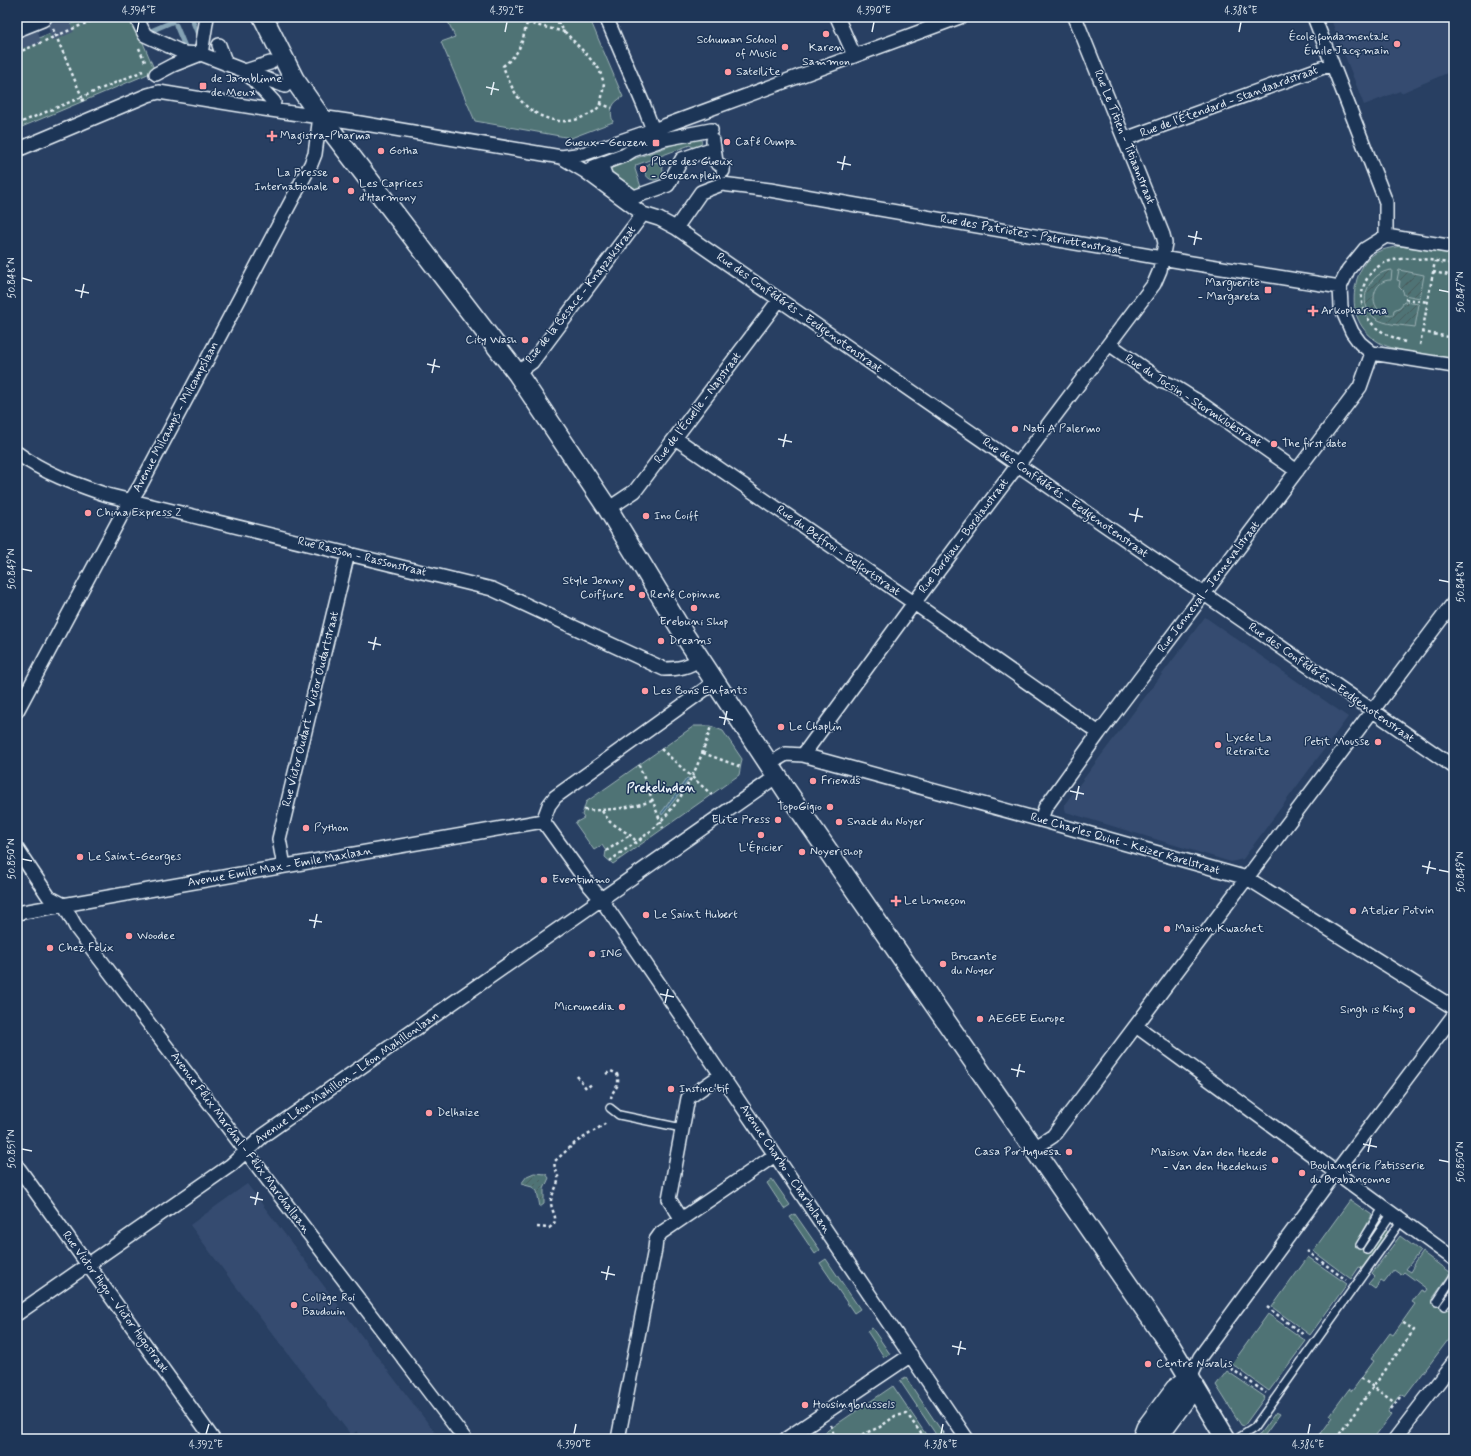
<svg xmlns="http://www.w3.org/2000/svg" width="1471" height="1456" font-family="Mynerve,sans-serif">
	<defs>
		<pattern id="garden-furrows" width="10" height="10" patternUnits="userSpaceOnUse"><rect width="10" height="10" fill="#4f7374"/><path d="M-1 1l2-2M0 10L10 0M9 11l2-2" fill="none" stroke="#4a5b5d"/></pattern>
		<pattern id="water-waves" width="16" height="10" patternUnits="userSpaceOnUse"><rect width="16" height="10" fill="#416d87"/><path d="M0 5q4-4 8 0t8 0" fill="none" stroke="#5c8299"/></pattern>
	</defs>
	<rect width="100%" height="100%" fill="#283f62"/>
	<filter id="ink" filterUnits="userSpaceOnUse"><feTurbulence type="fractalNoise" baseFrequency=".025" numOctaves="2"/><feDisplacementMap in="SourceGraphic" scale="8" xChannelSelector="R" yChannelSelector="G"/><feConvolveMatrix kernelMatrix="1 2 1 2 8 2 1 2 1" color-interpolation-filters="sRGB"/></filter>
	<g filter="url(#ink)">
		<path fill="#364c70" d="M1330,17H1454V70L1401,93L1400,91L1364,105Z
			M1205,617L1348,717L1246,855L1243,859L1231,862L1066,812L1064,805Z
			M247,1184L373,1351L440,1439H363L357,1431L351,1435L231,1280L190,1225Z"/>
		<path fill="#4f7374" stroke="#9cb2b6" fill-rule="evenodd" d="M89,17H132L155,71L17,129V47Z
			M446,17H589L623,97C612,102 609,110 613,122L571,138L475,121L441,42L455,37Z
			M694,137L700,138C702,141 702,144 700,147L694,148L690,145L636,165L635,169L641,187L640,190L637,191L609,171L612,167Z
			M645 171a9 9 0 1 1 18 0a9 9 0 1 1-18 0Z
			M1400,246L1454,254V359C1435,356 1396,352 1380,343C1355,328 1350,305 1357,279C1360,270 1365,260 1374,254C1381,249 1391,248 1400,246Z
			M694,726H711L723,731L742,759L739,775L613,864L605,857L606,851L602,845L594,850L575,823L584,818L582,815L586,802ZM687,778L689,779L675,799L662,815L661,813Z
			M772,1179L790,1205L784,1209L767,1183Z
			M1350,1200L1372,1215L1357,1243L1370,1252L1386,1230L1388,1232L1362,1268L1359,1267L1351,1279L1313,1251Z
			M795,1214L820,1250L815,1254L790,1217Z
			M1400,1236L1420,1251L1406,1269L1411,1272L1414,1267L1413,1265L1422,1252L1449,1272V1275L1433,1298L1449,1310L1451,1308L1449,1306L1454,1300V1332L1405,1397L1400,1394L1388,1412L1391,1415L1373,1439H1317L1333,1417L1330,1415L1349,1389L1352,1391L1374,1361L1371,1359L1390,1333L1393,1335L1415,1304L1412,1302L1421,1290L1425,1292L1427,1289L1404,1272L1401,1275L1394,1270L1384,1283L1381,1281L1375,1289L1368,1284L1375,1276L1372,1273Z
			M1308,1257L1347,1284L1310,1335L1272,1307Z
			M826,1259L860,1309L854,1313L820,1263Z
			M1268,1314L1306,1341L1269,1391L1232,1364Z
			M872,1328L890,1354L884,1357L867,1331Z
			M1227,1371L1265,1397L1244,1426L1241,1425L1216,1385Z
			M906,1378L947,1439H939L900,1381Z
			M893,1386L929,1439H815Z
			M1276,1412L1280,1414L1265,1435L1271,1439H1256Z"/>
		<path fill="url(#garden-furrows)" stroke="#9cb2b6" d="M1392,270L1391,280C1374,279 1367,305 1383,313C1386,314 1390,315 1393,315L1394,310L1400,307L1404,302L1419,304L1415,327C1402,325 1385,325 1375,318C1354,303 1370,271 1392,270Z
			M1399,270L1424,275L1420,298L1404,295L1403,291L1399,287L1400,281L1397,280Z
			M534,1173L546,1174L549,1178L544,1189V1204L540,1207L537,1191L532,1187L521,1184L527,1176Z"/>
		<path fill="url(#water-waves)" stroke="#84a2b4" d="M687,778L689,779L675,799L662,815L661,813L673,798Z"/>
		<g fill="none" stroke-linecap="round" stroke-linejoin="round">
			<path stroke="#84a2b4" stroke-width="5" d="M191,17L199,37
				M176,25L186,49
				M146,33L172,22"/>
			<path stroke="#455a78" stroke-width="22" stroke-dasharray="22 11" stroke-linecap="butt" d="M17,38L53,29L80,17"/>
			<g stroke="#e8f1f8" stroke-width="10">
				<path id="lane" d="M610,1108L619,1115L682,1128
					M1360,1245L1384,1206
					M1367,1250L1392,1213
					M1437,1302L1454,1276
					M1444,1306L1454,1293
					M1237,1439L1254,1428L1402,1220"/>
			</g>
			<g stroke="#e8f1f8" stroke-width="16">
				<path id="street" d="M136,17L145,35L184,53L201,54L207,17
					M606,17L644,106L653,130
					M837,17L854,55
					M1314,17L1386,202V236
					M219,45L226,64
					M270,63L245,71L285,86
					M156,74L173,65L201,54L245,71L274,102
					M1125,139L1332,64
					M713,141L716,162L723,167V171
					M17,150L148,95L159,92L264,109L348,121L561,157L583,154L653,130L960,17
					M561,157L586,172L643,214L659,219L676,228L701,192L722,184L770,190L1179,261L1340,287
					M601,164L606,177L634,197L668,185L682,159L714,148
					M593,167L625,155L633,150L664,139L711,130
					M676,228L1454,767
					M1454,247L1386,236L1365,249L1348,270L1340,287L1341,307L1352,332L1360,343L1372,353L1454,366
					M1109,344L1163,382C1176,385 1185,395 1196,400L1297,471
					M517,373L532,362L643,214
					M675,438L914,603L1099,733
					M17,453C44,473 75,484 107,495L492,589L664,669C679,669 688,667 700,659
					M608,509L635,491L779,300
					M17,711L121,516L140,486L311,164L315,154L320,116
					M803,755L914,603L1154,284L1160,270L1165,243L1163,235L1075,17
					M769,764L786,754L803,755L1041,820L1247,878L1454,1008
					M1041,820L1045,808L1099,733L1360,387L1372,353
					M543,821L589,885L601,899L690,1029L967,1439
					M543,821L549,805L555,797L715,682
					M17,849L49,897L64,905L77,929L465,1439
					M284,866L279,839L348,553
					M17,913L543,821
					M1136,1026L1454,1259
					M1033,1149L1053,1136L1454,602
					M17,1166L213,1439
					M681,1218L669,1199L688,1098L721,1075
					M17,1314L231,1165L264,1135L777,776
					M1190,1378L1200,1357L1327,1184L1454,1015
					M618,1439L655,1249L656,1240L661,1233L775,1155
					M786,1439L911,1355
					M1395,1439L1454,1362"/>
			</g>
			<g stroke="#e8f1f8" stroke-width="22">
				<path id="secondary" d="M263,17L294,79L320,116L517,373L608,509L685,636L788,793L1171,1347L1226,1439
					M17,27L42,17
					M1142,1439L1146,1428L1175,1389L1190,1378
					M1153,1439L1158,1436L1189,1394L1190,1378"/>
			</g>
			<path stroke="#e8f1f8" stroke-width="2.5" stroke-dasharray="3 3" stroke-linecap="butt" d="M529,17L527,23L565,32
				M554,17L565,32L586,54L599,69L604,83L601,104
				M527,23C521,45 521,52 503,66C507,77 511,87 518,97C531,115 556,126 578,119C586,116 596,112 601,104L612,108
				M53,29L82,97L143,71
				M139,48L146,64
				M17,53L100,17
				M17,124L82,97L84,104
				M1433,272L1454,276
				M1405,299L1428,302
				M1422,332L1449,337
				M1405,342C1391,337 1377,331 1369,320C1353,298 1365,268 1390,261C1410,255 1434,261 1454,264
				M1420,345L1435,261
				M661,749L712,795
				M703,753L741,767
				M639,765L663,828
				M584,810C608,811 629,808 652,801
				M602,811L610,822L630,835L636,841
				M639,839L643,842
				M606,851L630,835
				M610,861C625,849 649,835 661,821C687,794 701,761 711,726
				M606,1074L611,1071L617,1074C621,1089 613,1087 611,1098
				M577,1076L586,1088L592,1084
				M537,1227L549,1228C561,1220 552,1214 551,1203C550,1194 560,1185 558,1176C557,1170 553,1167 555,1161L575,1143L608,1122
				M1307,1251L1346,1280
				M1267,1307L1305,1336
				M1226,1365L1266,1393
				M1361,1378L1395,1403
				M1391,1409L1400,1397
				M831,1425L835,1439
				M1320,1434L1328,1439
				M829,1439L833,1432
				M851,1439L880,1427L895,1416L907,1414L925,1439
				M927,1439L933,1435L938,1436L944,1432
				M1336,1439L1414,1330L1402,1322"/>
			<use href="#lane" stroke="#1d3557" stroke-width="7"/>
			<use href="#street" stroke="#1d3557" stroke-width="13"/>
			<use href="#secondary" stroke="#1d3557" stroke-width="19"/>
		</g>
	</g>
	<path fill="none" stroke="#e8f1f8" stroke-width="1.5" d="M137,32L139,22M505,32L507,22M872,32L874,22M1239,32L1241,22M486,87L499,90M491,95L494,82M837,162L851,165M842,170L845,156M1188,236L1202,239M1194,245L1197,231M22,278L32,281M75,290L89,293M1439,290L1449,292M81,298L84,284M427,364L440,367M432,373L435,359M778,439L792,442M783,447L786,434M1129,514L1143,517M1135,522L1138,508M22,569L32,571M1439,580L1449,582M368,642L381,645M373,650L376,637M719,717L733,720M724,725L727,711M1070,791L1084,794M1076,800L1079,786M22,859L32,861M1422,866L1436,869M1439,870L1449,872M1427,874L1430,861M309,920L322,922M314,928L317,914M660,994L674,997M665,1003L668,989M1011,1069L1025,1072M1017,1077L1020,1064M1363,1144L1377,1147M22,1149L32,1151M1368,1152L1371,1138M1439,1160L1449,1162M250,1197L263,1200M255,1205L258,1192M601,1272L615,1275M606,1280L609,1266M952,1346L966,1349M958,1355L961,1341M206,1434L209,1424M574,1434L576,1424M941,1434L943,1424M1308,1434L1310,1424"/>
	<g fill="#ff9aa2" stroke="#1d3557" stroke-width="1.5">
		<circle cx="826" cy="34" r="4"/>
		<circle cx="1397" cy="44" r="4"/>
		<circle cx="785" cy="47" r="4"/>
		<circle cx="728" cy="72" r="4"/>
		<rect x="199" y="82" width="8" height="8" rx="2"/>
		<path d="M270 130h4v4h4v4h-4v4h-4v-4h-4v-4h4z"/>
		<circle cx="727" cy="142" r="4"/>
		<rect x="652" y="139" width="8" height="8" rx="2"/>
		<circle cx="381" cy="151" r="4"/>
		<circle cx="643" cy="169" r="4"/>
		<circle cx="336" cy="180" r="4"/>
		<circle cx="351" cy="191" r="4"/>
		<rect x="1264" y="286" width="8" height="8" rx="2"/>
		<path d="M1311 305h4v4h4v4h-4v4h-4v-4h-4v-4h4z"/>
		<circle cx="525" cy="340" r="4"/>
		<circle cx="1015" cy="429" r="4"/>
		<circle cx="1274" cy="444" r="4"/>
		<circle cx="88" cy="513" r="4"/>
		<circle cx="646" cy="516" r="4"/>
		<circle cx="632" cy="588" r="4"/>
		<circle cx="642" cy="595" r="4"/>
		<circle cx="694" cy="608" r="4"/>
		<circle cx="661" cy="641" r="4"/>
		<circle cx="645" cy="691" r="4"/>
		<circle cx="781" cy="727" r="4"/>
		<circle cx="1378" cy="742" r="4"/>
		<circle cx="1218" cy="745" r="4"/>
		<circle cx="813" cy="781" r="4"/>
		<circle cx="830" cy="807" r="4"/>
		<circle cx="778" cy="820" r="4"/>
		<circle cx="839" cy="822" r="4"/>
		<circle cx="306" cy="828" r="4"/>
		<circle cx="761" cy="835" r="4"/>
		<circle cx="802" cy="852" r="4"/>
		<circle cx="80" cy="857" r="4"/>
		<circle cx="544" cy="880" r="4"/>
		<path d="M894 895h4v4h4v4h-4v4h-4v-4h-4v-4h4z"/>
		<circle cx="1353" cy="911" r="4"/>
		<circle cx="646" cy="915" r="4"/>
		<circle cx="1167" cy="929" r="4"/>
		<circle cx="129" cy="936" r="4"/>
		<circle cx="50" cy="948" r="4"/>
		<circle cx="592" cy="954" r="4"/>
		<circle cx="943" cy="964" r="4"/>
		<circle cx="622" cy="1007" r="4"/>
		<circle cx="1412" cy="1010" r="4"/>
		<circle cx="980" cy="1019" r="4"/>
		<circle cx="671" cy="1089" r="4"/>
		<circle cx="429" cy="1113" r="4"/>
		<circle cx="1069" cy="1152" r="4"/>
		<circle cx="1275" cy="1160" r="4"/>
		<circle cx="1302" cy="1173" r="4"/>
		<circle cx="294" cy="1305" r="4"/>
		<circle cx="1148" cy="1364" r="4"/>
		<circle cx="805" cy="1405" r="4"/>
	</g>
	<g text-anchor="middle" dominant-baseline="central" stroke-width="3" stroke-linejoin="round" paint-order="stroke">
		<g font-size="12" fill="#e8f1f8" stroke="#1d3557" text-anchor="start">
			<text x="1389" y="37" text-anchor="end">École fondamentale<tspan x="1389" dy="14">Émile Jacqmain</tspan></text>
			<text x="777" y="40" text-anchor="end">Schuman School<tspan x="777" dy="14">of Music</tspan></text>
			<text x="826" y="48" text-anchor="middle">Karen<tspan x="826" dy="14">Sammon</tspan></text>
			<text x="736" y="72">Satellite</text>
			<text x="211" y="79">de Jamblinne<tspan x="211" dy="14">de Meux</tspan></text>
			<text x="280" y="136">Magistra-Pharma</text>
			<text x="735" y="142">Café Oumpa</text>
			<text x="648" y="143" text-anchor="end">Gueux - Geuzen</text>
			<text x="389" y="151">Gotha</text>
			<text x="651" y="162">Place des Gueux<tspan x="651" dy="14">- Geuzenplein</tspan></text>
			<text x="328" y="173" text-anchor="end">La Presse<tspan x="328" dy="14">Internationale</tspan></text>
			<text x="359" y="184">Les Caprices<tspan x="359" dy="14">d'Harmony</tspan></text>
			<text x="1260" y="283" text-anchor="end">Marguerite<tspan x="1260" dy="14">- Margareta</tspan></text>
			<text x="1321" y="311">Arkopharma</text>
			<text x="517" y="340" text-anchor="end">City Wash</text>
			<text x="1023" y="429">Nati A Palermo</text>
			<text x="1282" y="444">The first date</text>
			<text x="96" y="513">China Express 2</text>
			<text x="654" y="516">Ino Coiff</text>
			<text x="624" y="581" text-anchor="end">Style Jenny<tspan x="624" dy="14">Coiffure</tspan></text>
			<text x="650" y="595">René Copinne</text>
			<text x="694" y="622" text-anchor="middle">Erebuni Shop</text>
			<text x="669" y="641">Dreams</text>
			<text x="653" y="691">Les Bons Enfants</text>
			<text x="789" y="727">Le Chaplin</text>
			<text x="1226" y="738">Lycée La<tspan x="1226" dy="14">Retraite</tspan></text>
			<text x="1370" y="742" text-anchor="end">Petit Mousse</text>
			<text x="821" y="781">Friends</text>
			<text x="822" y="807" text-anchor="end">TopoGigio</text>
			<text x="770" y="820" text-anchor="end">Elite Press</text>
			<text x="847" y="822">Snack du Noyer</text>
			<text x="314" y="828">Python</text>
			<text x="761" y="848" text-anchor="middle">L'Épicier</text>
			<text x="810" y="852">Noyer shop</text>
			<text x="88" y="857">Le Saint-Georges</text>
			<text x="552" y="880">Eventimmo</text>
			<text x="904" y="901">Le Lumeçon</text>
			<text x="1361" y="911">Atelier Potvin</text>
			<text x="654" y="915">Le Saint Hubert</text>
			<text x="1175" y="929">Maison Kwachet</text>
			<text x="137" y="936">Woodee</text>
			<text x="58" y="948">Chez Felix</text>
			<text x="600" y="954">ING</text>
			<text x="951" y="957">Brocante<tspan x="951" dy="14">du Noyer</tspan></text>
			<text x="614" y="1007" text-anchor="end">Micromedia</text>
			<text x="1404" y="1010" text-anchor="end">Singh is King</text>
			<text x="988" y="1019">AEGEE Europe</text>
			<text x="679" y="1089">Instinc'tif</text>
			<text x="437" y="1113">Delhaize</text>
			<text x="1061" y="1152" text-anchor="end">Casa Portuguesa</text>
			<text x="1267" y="1153" text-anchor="end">Maison Van den Heede<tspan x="1267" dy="14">- Van den Heedehuis</tspan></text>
			<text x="1310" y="1166">Boulangerie Patisserie<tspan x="1310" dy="14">du Brabançonne</tspan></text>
			<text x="302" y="1298">Collège Roi<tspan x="302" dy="14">Baudouin</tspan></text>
			<text x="1156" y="1364">Centre Novalis</text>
			<text x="813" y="1405">Housingbrussels</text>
		</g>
		<g font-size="12" fill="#e8f1f8" stroke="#1d3557">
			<text transform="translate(1229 102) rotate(-20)">Rue de l'Étendard - Standaardstraat</text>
			<text transform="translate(1124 137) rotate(68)">Rue Le Titien - Titiaanstraat</text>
			<text transform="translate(1031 235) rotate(10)">Rue des Patriotes - Patriottenstraat</text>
			<text transform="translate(581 295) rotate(-52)">Rue de la Besace - Knapzakstraat</text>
			<text transform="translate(799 313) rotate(35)">Rue des Confédérés - Eedgenotenstraat</text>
			<text transform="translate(1193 401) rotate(33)">Rue du Tocsin - Stormklokstraat</text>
			<text transform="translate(698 408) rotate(-53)">Rue de l'Écuelle - Napstraat</text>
			<text transform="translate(176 417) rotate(-62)">Avenue Milcamps - Milcampslaan</text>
			<text transform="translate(1065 498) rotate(35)">Rue des Confédérés - Eedgenotenstraat</text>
			<text transform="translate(964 536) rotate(-53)">Rue Bordiau - Bordiaustraat</text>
			<text transform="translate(838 551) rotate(35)">Rue du Beffroi - Belfortstraat</text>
			<text transform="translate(362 557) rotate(14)">Rue Rasson - Rassonstraat</text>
			<text transform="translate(1209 587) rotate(-53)">Rue Jenneval - Jennevalstraat</text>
			<text transform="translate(1331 683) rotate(35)">Rue des Confédérés - Eedgenotenstraat</text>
			<text transform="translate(311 709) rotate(-76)">Rue Victor Oudart - Victor Oudartstraat</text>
			<text transform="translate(1125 844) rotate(16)">Rue Charles Quint - Keizer Karelstraat</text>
			<text transform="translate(280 867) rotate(-10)">Avenue Emile Max - Emile Maxlaan</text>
			<text transform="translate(347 1078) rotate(-35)">Avenue Léon Mahillon - Léon Mahillonlaan</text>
			<text transform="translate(240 1143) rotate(53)">Avenue Félix Marchal - Félix Marchallaan</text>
			<text transform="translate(785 1169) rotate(56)">Avenue Charbo - Charbolaan</text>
			<text transform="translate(115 1302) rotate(54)">Rue Victor Hugo - Victor Hugostraat</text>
		</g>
		<g font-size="13" font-weight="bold" fill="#e8f1f8" stroke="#1d3557">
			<text x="661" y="788">Prekelinden</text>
		</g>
	</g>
	<rect width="1471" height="1456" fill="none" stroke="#1d3557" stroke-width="44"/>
	<rect x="22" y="22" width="1427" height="1412" fill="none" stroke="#e8f1f8" stroke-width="1.5"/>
	<g font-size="10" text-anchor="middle" fill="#e8f1f8">
		<text x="139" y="14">4.394°E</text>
		<text x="507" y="14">4.392°E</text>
		<text x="874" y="14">4.390°E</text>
		<text x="1241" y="14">4.388°E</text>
		<text transform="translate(11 278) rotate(-90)" y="4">50.848°N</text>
		<text transform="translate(1460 292) rotate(-90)" y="4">50.847°N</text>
		<text transform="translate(11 569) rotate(-90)" y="4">50.849°N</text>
		<text transform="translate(1460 582) rotate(-90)" y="4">50.848°N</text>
		<text transform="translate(11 859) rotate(-90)" y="4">50.850°N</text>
		<text transform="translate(1460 872) rotate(-90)" y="4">50.849°N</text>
		<text transform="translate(11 1149) rotate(-90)" y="4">50.851°N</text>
		<text transform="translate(1460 1162) rotate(-90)" y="4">50.850°N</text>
		<text x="206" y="1448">4.392°E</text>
		<text x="574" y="1448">4.390°E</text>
		<text x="941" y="1448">4.388°E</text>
		<text x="1308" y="1448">4.386°E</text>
	</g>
</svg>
